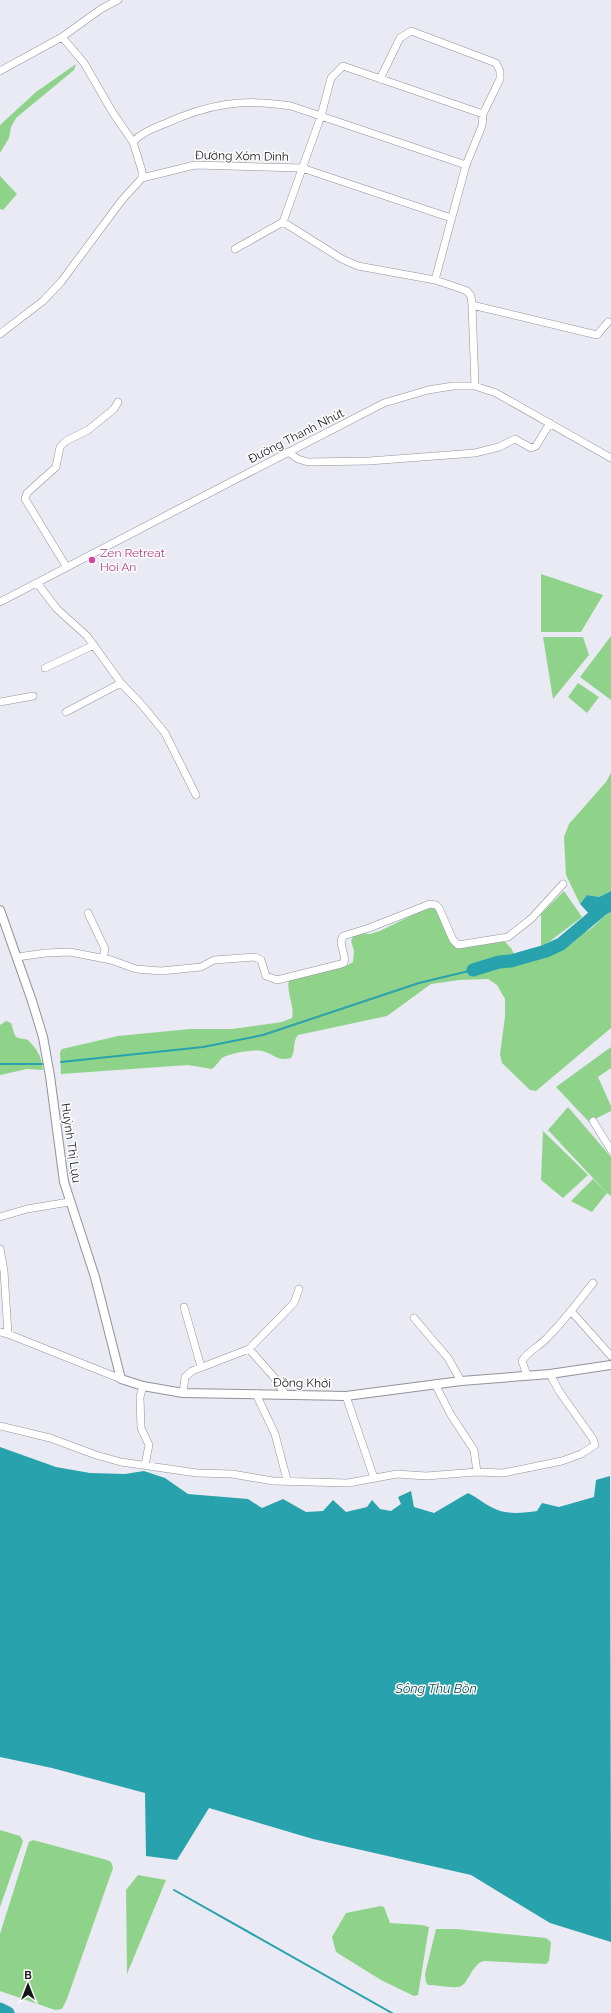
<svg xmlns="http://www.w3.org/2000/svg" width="611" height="2013" font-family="Raleway,sans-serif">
	<rect width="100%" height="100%" fill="#e9eaf3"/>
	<path fill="#8fd38a" d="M76,64L74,70L16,118L11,127L9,138L0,153V125L36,92Z
		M0,176L17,194L3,210L0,209Z
		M541,574L603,595L581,632H541Z
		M611,636V700L580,677Z
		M543,637H583L589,655L553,699Z
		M578,683L599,697L587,713L568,697Z
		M611,773V891L599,897L587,895L580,904L566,875L564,837L569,824L606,782Z
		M564,891L582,917L541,948V914Z
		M433,905L441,907L445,913L457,944L502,939L511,948L518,962C540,957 568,953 582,933C593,931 599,918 611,912V1028L536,1091L530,1090L502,1063L500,1054L505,1017V999L497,985L488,979L460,980L431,984L387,1016L298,1035C292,1042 296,1051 291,1058C278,1062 274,1054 262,1051C255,1049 229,1053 222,1058C219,1061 216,1066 212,1069L188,1065L61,1074L60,1052L62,1049L118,1036L190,1029H232L282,1022L292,1018C295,1006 286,993 289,980L346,966L353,962C353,959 354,954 354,951C352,942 348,940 357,933L370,934L380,931Z
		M6,1021L11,1023C17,1041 13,1036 28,1040C38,1051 41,1055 43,1070L27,1069L0,1075V1025Z
		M611,1047V1068L598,1077L611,1106V1111L589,1122L556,1087Z
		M568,1107L611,1157V1196L607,1193L592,1212L571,1201L593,1179L607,1193L548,1130Z
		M543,1131L588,1175L563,1198L541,1180Z
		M0,1830L20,1836L23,1841L0,1907Z
		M33,1840L107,1860L111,1862L113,1868L67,1999L62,2009L55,2010L0,1991V1934L27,1848L29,1842Z
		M138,1875L166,1880L127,1974L126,1890Z
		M381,1906L384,1907L390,1923L422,1925L429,1927L418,1995L414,1996L381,1980L336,1952L332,1937L346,1913Z
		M436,1929H456L546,1938L551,1942L549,1961L546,1964L483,1961C469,1967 469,1987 457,1987C448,1988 437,1985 428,1985L426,1982L425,1974Z"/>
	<path fill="#28a2ad" d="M611,891V912L601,917H592L580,904L587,895L599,897Z
		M0,1447L56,1467L90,1473L125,1474L144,1471L165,1478L188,1494L248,1499L262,1508L283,1499L306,1512L323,1511L333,1500L346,1512L367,1507L372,1500L380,1509L391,1511L401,1504L398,1497L411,1491L414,1507L434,1513L468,1493C477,1497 484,1504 493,1508C506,1515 523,1513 537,1511L542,1503L559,1507L594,1497L596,1480L610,1476L611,1942L550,1923L471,1875L313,1839L209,1808L177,1860L146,1856L145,1793L52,1768L0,1757Z"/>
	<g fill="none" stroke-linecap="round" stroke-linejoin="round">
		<path stroke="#28a2ad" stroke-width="2" d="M61,1062L203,1047L263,1035L419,983L473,970
			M0,1064H43
			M174,1890L392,2013"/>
		<path stroke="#28a2ad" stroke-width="13" d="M473,970L499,962L511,961L546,951L561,944L611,902
			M0,2009L8,2013"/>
		<g stroke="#92929a" stroke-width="8">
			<path id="minor" d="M62,37L84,63L113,113L133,142L142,171V178
				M0,71L62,37L101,9L118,0
				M380,79L400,38L411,31L496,63L500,71V79L483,114L482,126L466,165L435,280
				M133,142C141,133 152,129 164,124C208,104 243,98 291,106L466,165
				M283,222L342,259L358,266L435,280L459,288L467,291L471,296L472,305L475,386
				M235,249L283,222L321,116L331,78L343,66L483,114
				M472,305L597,335L608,322
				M0,334L43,301L61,282L122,200L142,178L195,165L302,168L451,218
				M288,452L298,459L308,462L369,461L475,453L499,447L515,439L531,448L536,446L550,423
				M66,566L25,499L27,493L56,467L60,447L66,441L88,430L114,409L118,402
				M37,583L57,609L87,636L121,683L142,705L165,733L196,795
				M0,602C127,535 256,469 384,403L428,390L453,386H475L496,393L611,458
				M45,668L94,645
				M0,702L33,696
				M66,712L121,683
				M88,913L105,949L103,958
				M17,957L46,953L70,952L111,960L136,969L161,971L201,967L214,960L255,957L261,960L266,976L277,980L341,964L344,963C347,954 337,943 343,936L369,928L430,904L436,905L439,908L453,940L458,945L508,937L532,918L563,884
				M593,1121L611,1150
				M0,1217L27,1209L69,1202
				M0,1249L4,1271L8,1334
				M184,1307L201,1367
				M571,1311L611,1356
				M414,1318L448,1358L461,1381
				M0,1332L8,1334L121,1379
				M249,1349L273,1376L285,1394
				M527,1375L522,1361C527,1352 540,1346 547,1338C564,1321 578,1302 593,1283
				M435,1384L451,1415L474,1450L477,1472
				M143,1386L140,1397L141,1428L149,1445L145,1465
				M183,1393L185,1377L192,1371L249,1349L294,1303L299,1289
				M256,1394L275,1434L287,1480
				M346,1396L374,1478
				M0,1426L50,1438L96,1455L121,1462L197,1473L232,1474L273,1481L348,1483L397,1474L426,1476L477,1472L503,1473L562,1461L581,1454L595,1445L593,1439L559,1391L550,1374"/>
		</g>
		<g stroke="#92929a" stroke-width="10">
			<path id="tertiary" d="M0,910L32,1001L43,1037L50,1076L64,1182L95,1277L121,1379L143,1386L183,1393L346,1396L461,1381L550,1374L611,1365"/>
		</g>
		<use href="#minor" stroke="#fff" stroke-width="7"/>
		<use href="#tertiary" stroke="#fff" stroke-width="8"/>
	</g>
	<circle fill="#d1479c" stroke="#fff" stroke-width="1.5" cx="92" cy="560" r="4"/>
	<g text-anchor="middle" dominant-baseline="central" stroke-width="3" stroke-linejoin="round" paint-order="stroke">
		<g font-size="12" fill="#17171a" stroke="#fff">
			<text transform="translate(242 156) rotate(1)">Đường Xóm Dinh</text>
			<text transform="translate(296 436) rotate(-27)">Đường Thanh Nhứt</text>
			<text transform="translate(71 1143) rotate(82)">Huỳnh Thị Lựu</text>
			<text transform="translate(302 1383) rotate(1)">Đồng Khởi</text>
		</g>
		<g font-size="12" fill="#b23c85" stroke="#fff" text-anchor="start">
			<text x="100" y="553">Zen Retreat<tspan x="100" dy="14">Hoi An</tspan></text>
		</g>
		<g font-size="13" font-style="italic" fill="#074e54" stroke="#fff">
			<text x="436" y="1688">Sông Thu Bồn</text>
		</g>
	</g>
	<g transform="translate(28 1985)" stroke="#ffffff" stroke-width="3" paint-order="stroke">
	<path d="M0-3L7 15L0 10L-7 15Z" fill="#17171a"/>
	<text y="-6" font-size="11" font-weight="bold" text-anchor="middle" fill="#17171a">B</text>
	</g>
</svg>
